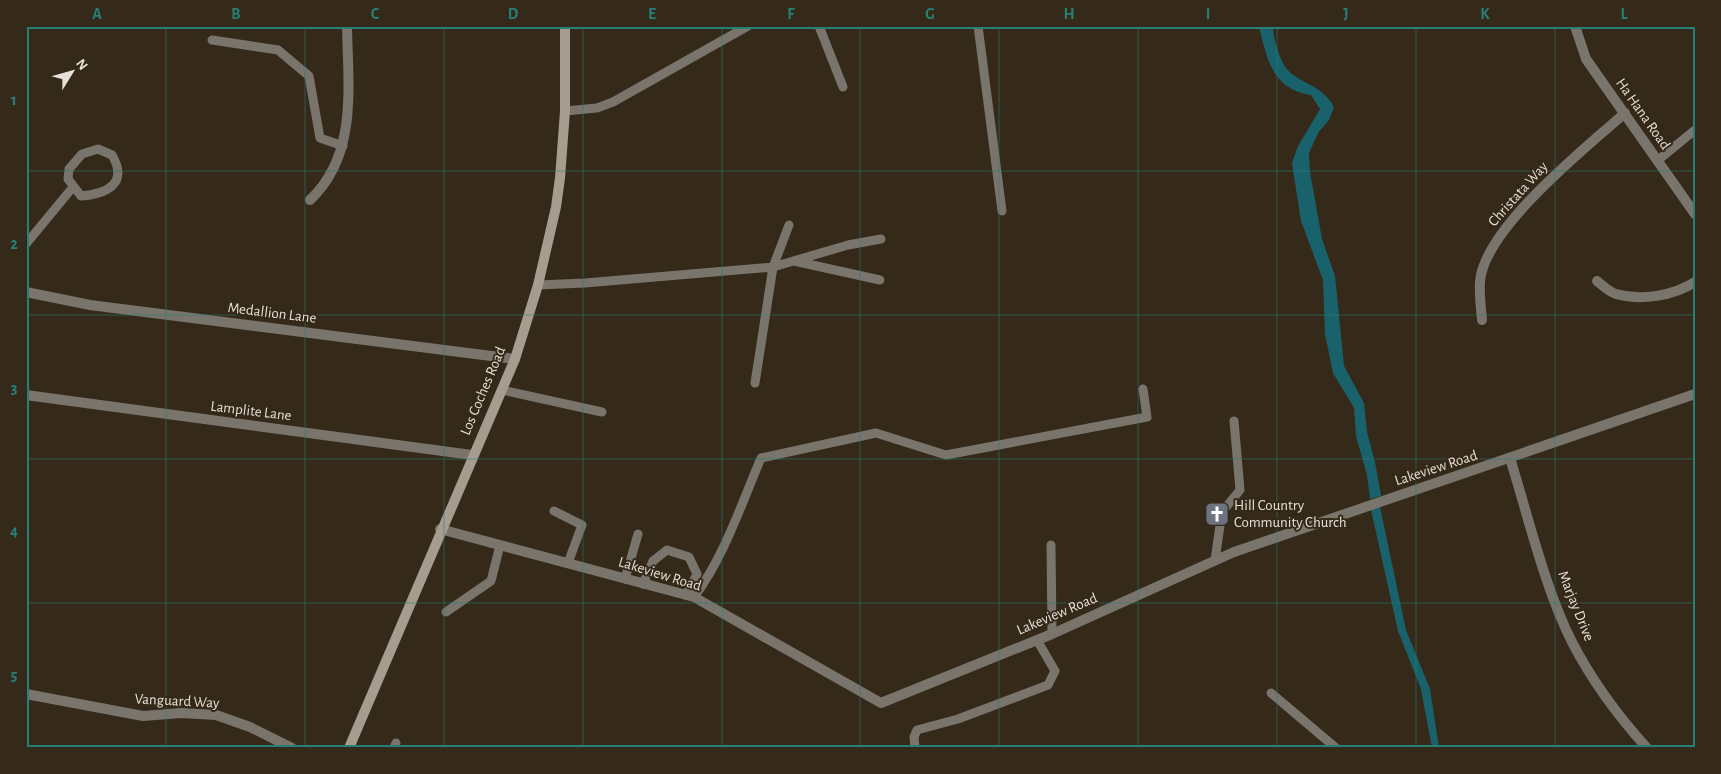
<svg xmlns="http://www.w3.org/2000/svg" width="1721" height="774" font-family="'Alegreya Sans',sans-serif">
	<rect width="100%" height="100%" fill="#352919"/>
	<path fill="#1a626b" d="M1259,26H1273C1273,38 1279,58 1286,68C1300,85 1321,83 1334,107L1329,120L1318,133L1309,153L1310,172L1322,239L1335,276L1344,366L1364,403L1367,432L1375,462L1381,496L1370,499L1367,475L1356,436L1354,408L1333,373L1325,334L1323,280L1301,221L1292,163L1298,146L1320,109L1311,95C1272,89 1267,59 1259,26Z
		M1380,507L1406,630L1430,689L1439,748H1432L1421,689L1398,631L1371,510Z"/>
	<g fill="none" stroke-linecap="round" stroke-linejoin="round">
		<path stroke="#79746c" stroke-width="9" d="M819,26L843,87
			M978,26L1002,211
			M212,40L278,50L309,76L320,138L343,146
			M565,111L597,108L613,102L748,26
			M98,149L112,155C129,184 106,194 81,196L68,179L69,169L82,154Z
			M1657,161L1695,130
			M26,244L73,187
			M794,261L880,280
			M538,285L585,283L773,267L848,245L881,239
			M755,383L773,267L789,225
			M502,390L602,412
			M554,511L582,525L568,563
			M1051,545L1052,634
			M1215,560L1222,512L1240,490L1234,421
			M625,579L638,534
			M643,584L653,561L667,550L689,557L697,574L686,595
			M694,597C724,557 741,505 761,458L876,433L946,455L1147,417L1143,389
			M446,612L491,581L500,545
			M1271,693L1336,748
			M394,748L396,743
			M915,748L914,737L917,730L958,719L1048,685L1055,671L1037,640"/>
		<path stroke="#79746c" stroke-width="10" d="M310,200C358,155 348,87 347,26
			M1597,281C1602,285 1609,292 1616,294C1641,301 1673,296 1695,282
			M26,292L90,305L515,359
			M1482,320C1481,308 1479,294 1480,282C1483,230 1586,147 1625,113
			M26,395L472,455
			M1510,458C1528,516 1545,589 1572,642C1592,681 1618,716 1647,748
			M26,694L143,716L181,713L216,715L250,727L292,748"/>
		<path stroke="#79746c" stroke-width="10" d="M1575,26L1586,59L1695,214
			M440,529L694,597L881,703L1052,634L1234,552L1695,394"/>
		<path stroke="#a69d90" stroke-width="10" d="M349,748L515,359L538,285L556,207L560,178L565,111V26"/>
	</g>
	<path fill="none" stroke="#258178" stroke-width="1" stroke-opacity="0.55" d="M166,26V748M305,26V748M444,26V748M583,26V748M722,26V748M860,26V748M999,26V748M1138,26V748M1277,26V748M1416,26V748M1555,26V748M26,171H1695M26,315H1695M26,459H1695M26,603H1695"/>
	<defs>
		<g id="church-square" transform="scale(1.25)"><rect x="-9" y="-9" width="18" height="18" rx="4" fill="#6b7280" stroke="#352919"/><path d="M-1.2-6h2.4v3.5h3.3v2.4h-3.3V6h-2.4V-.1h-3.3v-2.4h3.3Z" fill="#fff"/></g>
	</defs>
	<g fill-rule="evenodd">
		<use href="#church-square" x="1217" y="514"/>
	</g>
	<g text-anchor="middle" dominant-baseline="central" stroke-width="4" stroke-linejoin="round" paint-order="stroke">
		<g font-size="15" fill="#e7e0d6" stroke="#352919">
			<text transform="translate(1643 114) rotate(55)">Ha Hana Road</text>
			<text transform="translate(1518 194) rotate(-48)">Christata Way</text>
			<text transform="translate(272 313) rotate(7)">Medallion Lane</text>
			<text transform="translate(483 391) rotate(-67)">Los Coches Road</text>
			<text transform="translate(251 411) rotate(7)">Lamplite Lane</text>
			<text transform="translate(1436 468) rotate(-18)">Lakeview Road</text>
			<text transform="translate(660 574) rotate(17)">Lakeview Road</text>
			<text transform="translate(1576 606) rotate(68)">Marjay Drive</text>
			<text transform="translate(1057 614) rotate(-23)">Lakeview Road</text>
			<text transform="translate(177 701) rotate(3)">Vanguard Way</text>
		</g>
		<g font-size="15" fill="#e7e0d6" stroke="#352919" text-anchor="start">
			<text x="1234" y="505">Hill Country<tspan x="1234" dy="17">Community Church</tspan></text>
		</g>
	</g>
	<rect width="1721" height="774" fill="none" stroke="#352919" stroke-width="55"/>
	<g transform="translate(72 72) rotate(53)" stroke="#352919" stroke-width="4" paint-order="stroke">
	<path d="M0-4L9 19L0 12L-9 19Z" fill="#e7e0d6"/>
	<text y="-8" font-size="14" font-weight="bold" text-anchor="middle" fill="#e7e0d6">N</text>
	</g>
	<rect x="28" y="28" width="1666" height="718" fill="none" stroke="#258178" stroke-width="2"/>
	<g font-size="16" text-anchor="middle" font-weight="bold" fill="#258178">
		<text x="97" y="19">A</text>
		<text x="236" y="19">B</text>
		<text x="375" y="19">C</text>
		<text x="513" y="19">D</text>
		<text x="652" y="19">E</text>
		<text x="791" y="19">F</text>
		<text x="930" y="19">G</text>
		<text x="1069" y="19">H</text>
		<text x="1208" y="19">I</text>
		<text x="1346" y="19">J</text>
		<text x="1485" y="19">K</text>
		<text x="1624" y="19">L</text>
		<text x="14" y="105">1</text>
		<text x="14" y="249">2</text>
		<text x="14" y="393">3</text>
		<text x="14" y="536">4</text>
		<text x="14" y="680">5</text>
	</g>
</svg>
